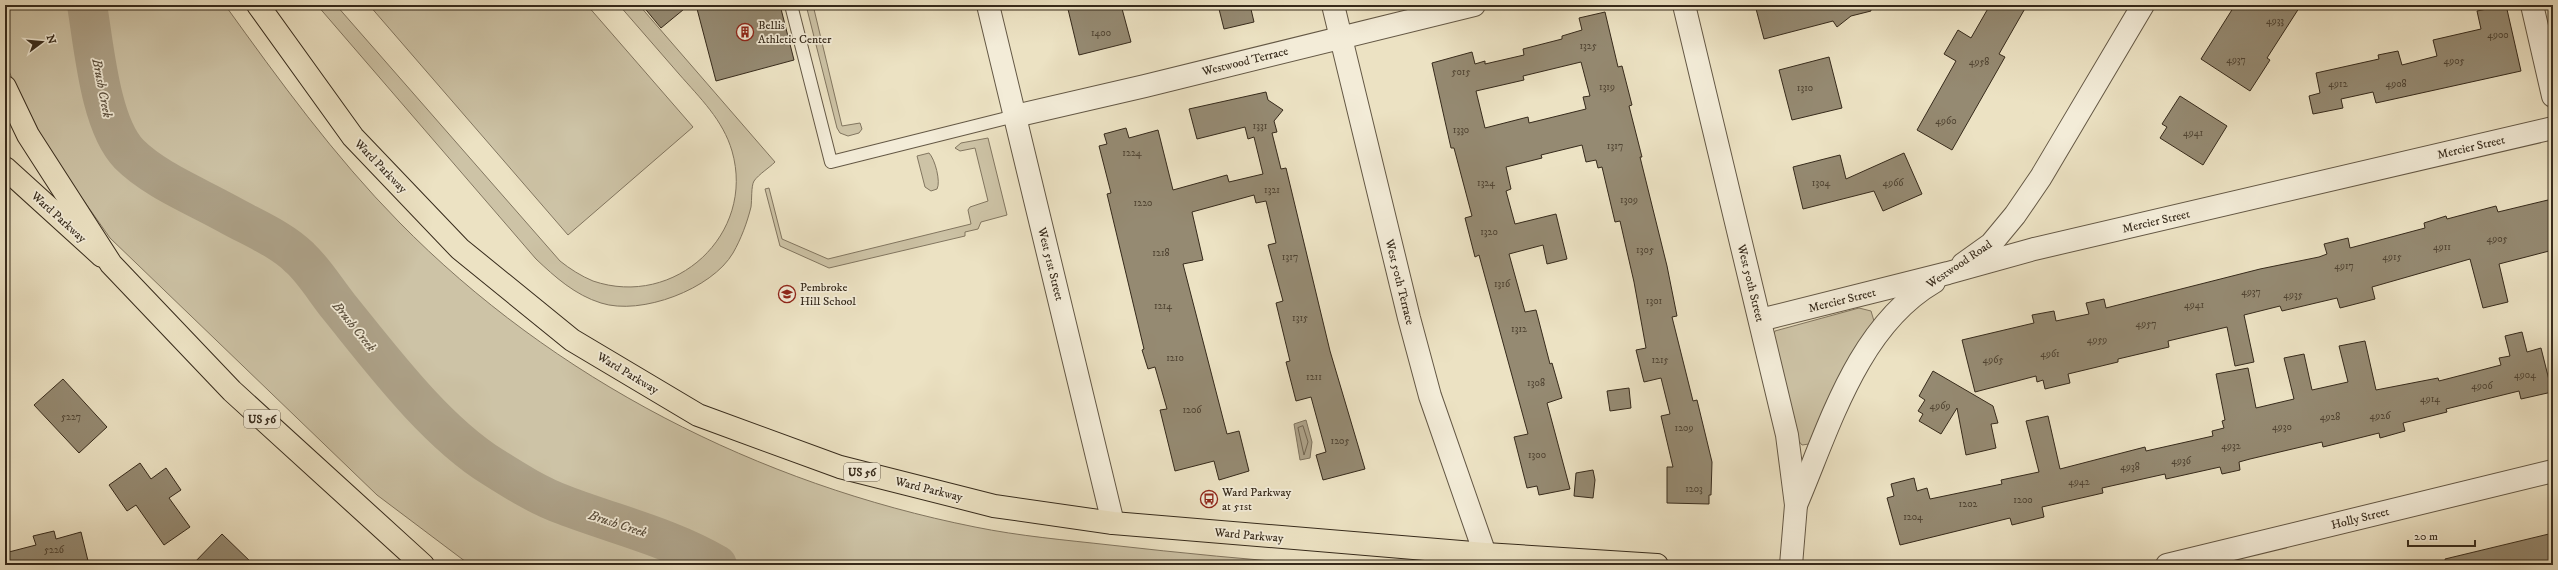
<svg xmlns="http://www.w3.org/2000/svg" width="2558" height="570" font-family="'IM FELL DW Pica',serif">
<style>
.green{fill:#cdc3a6;stroke:#827660}
.water{fill:#aea38a;stroke:#7e735e}
.lines{fill:none;stroke-linecap:round;stroke-linejoin:round}
.shore{stroke:#726652;stroke-width:1}
.river{stroke:#aea38a;stroke-width:40}
.building{fill:#958a72;stroke:#362a1b;fill-rule:evenodd}
.lane-casing{stroke:#645845;stroke-width:14}
.street-casing{stroke:#645845;stroke-width:24}
.primary-casing{stroke:#362a1b;stroke-width:24}
.highway-casing{stroke:#362a1b;stroke-width:24}
.lane{stroke:#f3ecd8;stroke-width:12}
.street{stroke:#f3ecd8;stroke-width:22}
.primary{stroke:#ece2c3;stroke-width:22}
.highway{stroke:#ece2c3;stroke-width:22}
.labels{text-anchor:middle;stroke-width:3.5;stroke-linejoin:round;paint-order:stroke}
.number-label{font-size:10px;fill:#4e4231}
.shield{fill:#f3ecd8;stroke:#6f6454;stroke-width:1}
.shield-label{font-size:11px;font-weight:bold;fill:#362a1b}
.poi-label{font-size:12px;fill:#362a1b;stroke:#f3ecd8;text-anchor:start}
.street-label{font-size:12px;fill:#362a1b;stroke:#f3ecd8}
.water-label{font-size:13px;font-style:italic;fill:#5a4e3c;stroke:#f3ecd8}
</style>
<rect width="100%" height="100%" fill="#ece2c3"/>
<filter id="stains"><feTurbulence type="fractalNoise" baseFrequency=".005" numOctaves="4"/><feColorMatrix values="0 0 0 0 .2 0 0 0 0 .09 0 0 0 0 .02 0 0 0 .5 -.17"/></filter>
<radialGradient id="worn" r=".72"><stop offset=".6" stop-color="#630" stop-opacity="0"/><stop offset="1" stop-color="#630" stop-opacity=".3"/></radialGradient>
<g class="green">
<path d="M5,5H225C279,80 334,156 399,222C554,380 759,484 975,527C1019,536 1065,540 1110,545C1181,553 1252,560 1323,565H470L377,495L110,238L53,157L17,91L5,61Z"/>
<path d="M317,5H336L560,261C570,269 581,276 593,281C675,309 756,234 732,151C723,120 700,98 679,74C659,51 639,28 619,5H639L775,162C769,168 759,174 754,181C751,186 752,200 751,207C747,223 741,239 733,253C712,289 641,316 601,303C575,295 555,277 536,259Z"/>
<polygon points="369,5 587,5 693,127 568,235"/>
<polygon points="806,5 813,5 842,126 860,123 862,129 859,133 848,136 840,133 837,128"/>
<polygon points="988,138 1007,215 981,222 978,229 965,232 965,236 829,268 780,246 765,189 769,188 782,239 828,259 971,224 968,210 970,207 988,201 975,148 960,151 955,148 961,143"/>
<path d="M929,153C935,159 941,182 937,189L931,191L925,187L917,156Z"/>
<polygon points="1859,308 1871,311 1874,321 1841,372 1809,444 1802,445 1797,439 1773,336 1775,331"/>
</g>
<polygon class="water" points="1306,420 1312,442 1310,458 1300,460 1294,424"/>
<g class="lines">
<polygon class="shore" points="1303,426 1308,442 1304,455 1298,428"/>
<path class="river" d="M87,5C94,46 100,124 129,154C155,180 196,196 228,214C251,227 281,239 300,258C315,272 326,291 339,307C382,360 435,431 493,467C515,481 539,496 564,505C616,525 669,537 717,565"/>
</g>
<g class="building">
<polygon points="642,5 689,5 661,28"/>
<polygon points="696,5 780,5 794,60 716,81"/>
<polygon points="1067,5 1121,5 1131,42 1079,55"/>
<polygon points="1218,5 1250,5 1254,22 1224,29"/>
<polygon points="1755,5 1870,5 1871,11 1851,16 1837,27 1833,21 1764,39"/>
<polygon points="1990,5 2027,5 1999,54 2005,57 1952,150 1917,130 1956,61 1944,54 1958,30 1971,38"/>
<polygon points="2235,5 2301,5 2267,58 2270,60 2250,91 2201,59"/>
<polygon points="2506,5 2521,71 2376,103 2373,92 2341,99 2343,108 2313,114 2309,96 2320,93 2316,73 2379,59 2378,55 2398,51 2402,65 2437,56 2433,40 2481,29 2477,11"/>
<path d="M1605,12L1618,67L1622,66L1632,105L1629,106L1642,157H1640L1667,266L1677,316L1672,317L1693,401L1697,400L1712,462L1711,495H1709V504L1667,503V467H1673L1661,416L1670,414L1661,378L1644,382L1636,350L1646,348L1634,282L1620,221L1615,222L1602,167L1598,168L1596,160L1586,162L1582,145L1541,155L1542,158L1506,167L1511,189L1506,191L1515,224L1556,214L1567,259L1547,264L1543,245L1509,254L1525,312L1536,310L1550,364L1552,363L1562,398L1547,403L1570,489L1539,495L1537,486L1527,488L1514,437L1528,434L1479,255L1475,257L1465,218L1472,216L1454,148H1451L1432,63L1472,52L1475,64L1485,61V64L1524,55L1523,49L1562,39V36L1582,30L1579,18ZM1581,62L1590,96L1583,97L1586,109L1529,123L1528,117L1485,128L1476,91L1524,80L1523,76Z"/>
<polygon points="1829,57 1842,108 1792,120 1779,70"/>
<polygon points="1266,92 1268,100 1283,110 1274,121 1277,132 1272,133 1281,169 1286,168 1330,351 1365,469 1323,480 1316,455 1326,452 1311,397 1296,401 1286,362 1290,361 1276,303 1283,301 1268,245 1276,243 1266,201 1256,203 1254,195 1192,212 1203,260 1183,264 1227,434 1239,431 1249,471 1219,480 1214,461 1175,471 1160,410 1167,409 1155,367 1148,369 1142,350 1144,349 1107,194 1111,193 1099,146 1107,144 1104,134 1126,128 1129,138 1158,130 1173,190 1227,175 1229,182 1263,174 1254,137 1248,139 1245,127 1197,139 1189,109"/>
<polygon points="2180,96 2227,126 2203,165 2160,138 2167,127 2162,124"/>
<polygon points="1904,153 1922,194 1883,211 1874,191 1803,209 1793,167 1840,155 1846,179"/>
<polygon points="2548,200 2553,217 2553,250 2499,264 2508,302 2483,308 2470,259 2372,287 2375,299 2340,308 2337,298 2282,311 2280,306 2244,315 2254,362 2235,366 2227,327 2168,341 2169,347 2118,359 2118,362 2068,374 2070,383 2045,389 2043,380 2037,382 2036,376 1975,392 1962,340 2034,323 2032,315 2054,311 2056,321 2089,314 2086,303 2104,299 2106,308 2260,269 2319,257 2327,254 2324,244 2348,238 2350,248 2425,228 2424,223 2446,216 2447,219 2496,206 2498,212"/>
<polygon points="2522,332 2527,352 2541,348 2552,392 2521,399 2519,391 2446,409 2447,412 2403,423 2405,431 2380,438 2379,433 2323,447 2322,442 2250,459 2239,462 2240,470 2222,474 2220,467 2166,479 2165,474 2102,488 2103,493 2042,507 2044,517 2012,525 2010,518 1900,545 1887,498 1894,496 1891,484 1914,478 1917,491 1927,488 1930,499 2002,484 2001,480 2039,472 2026,421 2048,416 2060,469 2145,447 2146,451 2213,436 2212,431 2224,428 2222,421 2225,420 2216,374 2248,368 2256,408 2294,399 2284,358 2304,354 2312,390 2348,382 2339,346 2365,341 2376,390 2438,378 2439,381 2501,365 2499,358 2510,356 2505,336"/>
<polygon points="1933,371 1993,406 1998,423 1991,424 1996,448 1966,455 1957,408 1941,434 1919,421 1923,414 1918,411 1925,400 1919,396"/>
<polygon points="63,379 107,427 79,453 34,405"/>
<polygon points="1629,388 1631,408 1610,411 1607,391"/>
<polygon points="140,463 151,479 166,468 181,490 169,498 190,527 164,545 136,505 127,511 109,485"/>
<polygon points="1593,470 1595,480 1593,498 1574,496 1576,473"/>
<polygon points="54,531 56,539 81,532 89,565 5,565 5,553 36,545 33,536"/>
<polygon points="2553,533 2553,562 2542,565 2446,565 2445,559"/>
<polygon points="222,534 254,565 192,565"/>
</g>
<g class="lines">
<g class="lane-casing">
<polyline id="lane" points="791,5 831,162 1015,116"/>
</g>
<g class="street-casing">
<g id="street">
<polyline points="988,5 1113,523"/>
<polyline points="1333,5 1409,318 1430,396 1485,554"/>
<polyline points="1684,5 1787,435 1796,505 1791,565"/>
<polyline points="2532,5 2553,96"/>
<polyline points="1015,116 1145,86 1474,5"/>
<polyline points="1963,264 1991,244 2015,215 2041,177 2143,5"/>
<polyline points="1760,320 1948,273 2034,249 2553,128"/>
<path d="M1796,505C1829,428 1857,327 1934,282"/>
<polyline points="2167,565 2553,471"/>
</g>
</g>
<g class="primary-casing">
<polyline id="primary" points="5,168 102,256"/>
</g>
<g class="highway-casing">
<g id="highway">
<polyline points="258,5 353,137 460,249 572,340 698,415 840,467 994,506 1113,523 1485,554 1657,565"/>
<polyline points="5,87 28,135 111,264 232,391 423,565"/>
</g>
</g>
<use href="#lane" class="lane"/>
<use href="#street" class="street"/>
<use href="#primary" class="primary"/>
<use href="#highway" class="highway"/>
</g>
<defs>
<g id="building-ring" transform="scale(0.9)"><circle r="9.5" fill="#f3ecd8" stroke="#8f2418" stroke-width="1.5"/><path d="M-4-6H4V6H1V3H-1V6H-4ZM-2.5-4.3h1.7v1.8h-1.7ZM.8-4.3h1.7v1.8H.8ZM-2.5-1h1.7V.8h-1.7ZM.8-1h1.7V.8H.8Z" fill="#8f2418"/></g>
<g id="school-ring" transform="scale(0.9)"><circle r="9.5" fill="#f3ecd8" stroke="#8f2418" stroke-width="1.5"/><path d="M0-5L7-2L0 1L-7-2ZM-4 1L0 2.5L4 1V4Q0 6-4 4Z" fill="#8f2418"/></g>
<g id="bus-ring" transform="scale(0.9)"><circle r="9.5" fill="#f3ecd8" stroke="#8f2418" stroke-width="1.5"/><path d="M-5-6H5V4H4V6H2V4H-2V6H-4V4H-5ZM-3.5-4V0h7V-4ZM-3.5 1.2v1.5H-2V1.2ZM2 1.2v1.5H3.5V1.2Z" fill="#8f2418"/></g>
</defs>
<g fill-rule="evenodd">
<use href="#building-ring" x="745" y="32"/>
<use href="#school-ring" x="787" y="294"/>
<use href="#bus-ring" x="1209" y="499"/>
</g>
<g class="labels">
<g class="number-label">
<text x="2275" y="24">4933</text>
<text x="1101" y="36">1400</text>
<text x="2498" y="38">4900</text>
<text x="1588" y="49">1325</text>
<text x="2236" y="63">4937</text>
<text x="2454" y="64">4905</text>
<text x="1979" y="65">4958</text>
<text x="1461" y="75">5015</text>
<text x="2338" y="87">4912</text>
<text x="2396" y="87">4908</text>
<text x="1607" y="90">1319</text>
<text x="1805" y="91">1310</text>
<text x="1946" y="124">4960</text>
<text x="1260" y="129">1331</text>
<text x="1461" y="133">1330</text>
<text x="2193" y="136">4941</text>
<text x="1615" y="149">1317</text>
<text x="1132" y="156">1224</text>
<text x="1486" y="186">1324</text>
<text x="1821" y="186">1304</text>
<text x="1893" y="186">4966</text>
<text x="1272" y="193">1321</text>
<text x="1629" y="203">1309</text>
<text x="1143" y="206">1220</text>
<text x="1489" y="235">1320</text>
<text x="2497" y="242">4905</text>
<text x="2442" y="250">4911</text>
<text x="1645" y="253">1305</text>
<text x="1161" y="256">1218</text>
<text x="1290" y="260">1317</text>
<text x="2392" y="260">4915</text>
<text x="2344" y="269">4917</text>
<text x="1502" y="287">1316</text>
<text x="2251" y="295">4937</text>
<text x="2293" y="298">4935</text>
<text x="1654" y="304">1301</text>
<text x="2194" y="308">4941</text>
<text x="1163" y="309">1214</text>
<text x="1300" y="321">1315</text>
<text x="2146" y="327">4957</text>
<text x="1519" y="332">1312</text>
<text x="2097" y="343">4959</text>
<text x="2050" y="357">4961</text>
<text x="1175" y="361">1210</text>
<text x="1660" y="363">1215</text>
<text x="1993" y="363">4965</text>
<text x="2525" y="378">4904</text>
<text x="1314" y="380">1211</text>
<text x="1536" y="386">1308</text>
<text x="2482" y="389">4906</text>
<text x="2430" y="402">4914</text>
<text x="1940" y="409">4969</text>
<text x="1192" y="413">1206</text>
<text x="2380" y="419">4926</text>
<text x="71" y="420">5227</text>
<text x="2330" y="420">4928</text>
<text x="2282" y="430">4930</text>
<text x="1684" y="431">1209</text>
<text x="1340" y="444">1205</text>
<text x="2231" y="449">4932</text>
<text x="1537" y="458">1300</text>
<text x="2181" y="464">4936</text>
<text x="2130" y="470">4938</text>
<text x="2079" y="485">4942</text>
<text x="1694" y="492">1203</text>
<text x="2023" y="503">1200</text>
<text x="1968" y="507">1202</text>
<text x="1913" y="520">1204</text>
<text x="54" y="553">5226</text>
</g>
<g class="shield">
<rect x="244" y="410" width="36" height="18" rx="3"/>
<rect x="844" y="463" width="36" height="18" rx="3"/>
</g>
<g class="shield-label">
<text x="262" y="423">US 56</text>
<text x="862" y="476">US 56</text>
</g>
<g class="poi-label">
<text x="758" y="29">Bellis<tspan x="758" dy="14">Athletic Center</tspan></text>
<text x="800" y="291">Pembroke<tspan x="800" dy="14">Hill School</tspan></text>
<text x="1222" y="496">Ward Parkway<tspan x="1222" dy="14">at 51st</tspan></text>
</g>
<g class="street-label">
<text transform="translate(1245 61) rotate(-14)" y="4">Westwood Terrace</text>
<text transform="translate(2471 147) rotate(-13)" y="4">Mercier Street</text>
<text transform="translate(381 166) rotate(46)" y="4">Ward Parkway</text>
<text transform="translate(59 217) rotate(42)" y="4">Ward Parkway</text>
<text transform="translate(2156 221) rotate(-13)" y="4">Mercier Street</text>
<text transform="translate(1051 264) rotate(76)" y="4">West 51st Street</text>
<text transform="translate(1959 264) rotate(-34)" y="4">Westwood Road</text>
<text transform="translate(1400 282) rotate(76)" y="4">West 50th Terrace</text>
<text transform="translate(1751 283) rotate(76)" y="4">West 50th Street</text>
<text transform="translate(1842 300) rotate(-14)" y="4">Mercier Street</text>
<text transform="translate(628 373) rotate(31)" y="4">Ward Parkway</text>
<text transform="translate(929 489) rotate(14)" y="4">Ward Parkway</text>
<text transform="translate(2360 518) rotate(-14)" y="4">Holly Street</text>
<text transform="translate(1249 535) rotate(5)" y="4">Ward Parkway</text>
</g>
<g class="water-label">
<text transform="translate(103 88) rotate(79)" y="5">Brush Creek</text>
<text transform="translate(355 326) rotate(51)" y="5">Brush Creek</text>
<text transform="translate(618 523) rotate(18)" y="5">Brush Creek</text>
</g>
</g>
<rect width="2558" height="570" fill="none" stroke="#ece2c3" stroke-width="20"/>
<rect x="6" y="6" width="2546" height="558" fill="none" stroke="#362a1b" stroke-width="2"/>
<rect x="10" y="10" width="2538" height="550" fill="none" stroke="#362a1b"/>
<g transform="translate(42 42) rotate(74)" stroke="#f3ecd8" stroke-width="3" paint-order="stroke">
<path d="M0-3L7 15L0 10L-7 15Z" fill="#362a1b"/>
<text y="-6" font-size="11" font-weight="bold" text-anchor="middle" fill="#362a1b">N</text>
</g>
<path d="M2408 540v6h67v-6" fill="none" stroke="#362a1b" stroke-width="2"/>
<text x="2414" y="540" font-size="12" fill="#362a1b" stroke="#f3ecd8" stroke-width="3" paint-order="stroke">20 m</text>
<rect width="100%" height="100%" filter="url(#stains)"/>
<rect width="100%" height="100%" fill="url(#worn)"/>
</svg>
